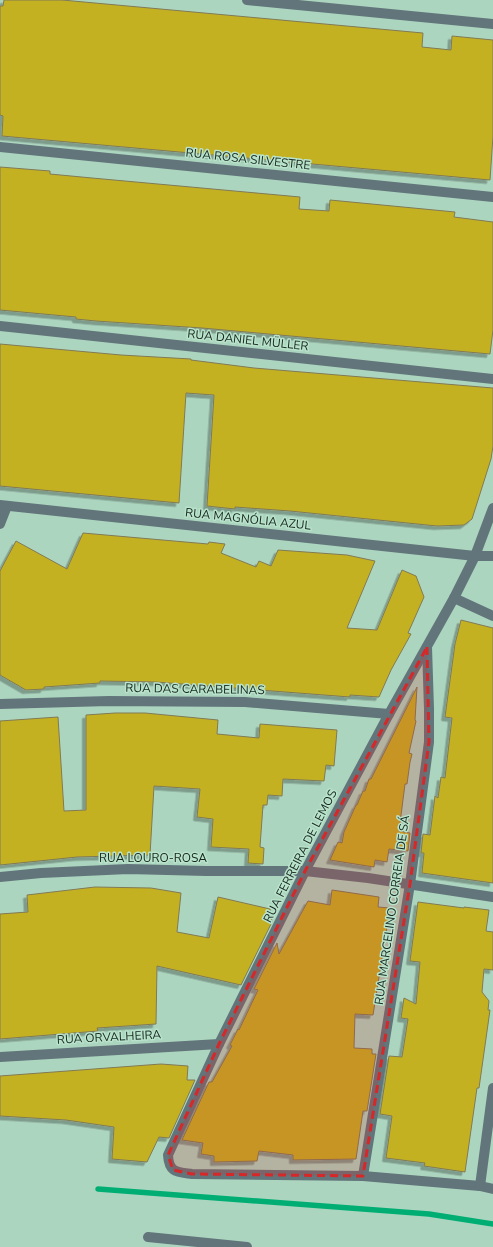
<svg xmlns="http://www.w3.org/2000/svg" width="493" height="1247" font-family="'Nunito Sans',sans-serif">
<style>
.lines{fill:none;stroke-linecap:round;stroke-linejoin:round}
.stream{stroke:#00ae74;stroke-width:5.5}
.building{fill:#c4b123;stroke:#807a55;filter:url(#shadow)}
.minor{stroke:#62757b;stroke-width:10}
.marked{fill:#d62828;fill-opacity:0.2;stroke:#d62828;stroke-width:3;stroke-dasharray:8 5;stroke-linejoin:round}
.labels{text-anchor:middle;stroke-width:3;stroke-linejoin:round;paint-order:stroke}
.street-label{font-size:12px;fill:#16261e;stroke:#b9e3cb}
</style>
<defs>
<filter id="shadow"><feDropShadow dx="-3.5" dy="3.5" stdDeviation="0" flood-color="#0004"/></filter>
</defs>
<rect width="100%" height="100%" fill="#acd5bf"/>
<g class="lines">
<polyline class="stream" points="98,1189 429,1214 493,1224"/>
</g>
<g class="building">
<polygon points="4,0 62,0 423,33 422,47 451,50 452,36 493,40 493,136 490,180 2,136 3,116 0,115 0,6 3,6"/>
<polygon points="0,167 50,171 50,174 92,178 300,197 299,209 329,211 330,200 455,212 454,217 493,222 493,330 490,354 202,328 96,321 76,319 76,317 0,310"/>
<polygon points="0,344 121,355 191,359 191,360 254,368 493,388 493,446 491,459 472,519 464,525 437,526 290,511 235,507 235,509 207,506 214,395 186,393 179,503 0,486"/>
<polygon points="83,533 208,544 209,542 225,544 221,553 256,567 259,561 271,566 278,550 347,555 375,561 347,628 377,630 402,570 416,576 424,597 408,633 411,634 391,670 379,697 350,695 350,697 156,682 100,681 100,683 44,687 44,689 26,690 0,675 0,571 16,541 67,569"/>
<polygon points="461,620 493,628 493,883 422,873 424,853 421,853 423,834 430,835 435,796 438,798 441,777 445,778 452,718 445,717 455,644"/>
<polygon points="417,687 415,720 416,721 409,753 412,754 410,762 407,784 405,784 399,831 410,833 408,851 389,849 387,862 375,860 374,867 330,860 338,842 342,843 344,832 356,805 357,805 363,791 365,791 369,779 371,779"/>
<polygon points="115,713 145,713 218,720 217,734 259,738 260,724 337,730 334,766 326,765 324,781 283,779 282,796 268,795 267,805 263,805 260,847 264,848 263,864 248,863 249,849 211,847 213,819 197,817 200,789 154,786 150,855 77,857 0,865 0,721 58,717 64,811 86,810 86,715"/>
<polygon points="95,887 151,888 181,893 177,932 209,938 218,897 270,909 272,922 241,985 157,966 156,1024 97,1028 98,1031 0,1039 0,914 28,912 27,895"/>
<polygon points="332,890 379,897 378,907 390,908 373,1015 355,1014 354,1048 372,1049 372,1054 376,1054 367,1111 363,1111 356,1159 293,1160 293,1155 259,1151 257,1161 214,1162 214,1156 201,1154 203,1143 182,1140 209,1082 212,1082 232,1046 230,1045 238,1029 239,1030 258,990 254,989 277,943 279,954 308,901 330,905"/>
<polygon points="418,902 464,908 464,907 489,910 486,931 493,932 493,970 484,969 482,992 489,1001 488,1010 490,1010 479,1088 477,1088 465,1172 424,1166 425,1163 386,1158 392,1116 380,1114 389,1056 402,1057 408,1019 401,1018 404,998 416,1004 420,962 410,961"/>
<polygon points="161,1064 188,1066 187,1080 195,1080 169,1138 159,1137 147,1162 112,1159 114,1127 66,1120 0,1116 0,1076"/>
</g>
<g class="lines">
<g class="minor">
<polyline points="247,0 493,24"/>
<polyline points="0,147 493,197"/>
<polyline points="0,326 493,379"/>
<polyline points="0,505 475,556 493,556"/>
<path d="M493,508L475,556L454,598L389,714L305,871L219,1044L168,1155C169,1173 177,1172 192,1174L363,1176L480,1186L493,1189"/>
<polyline points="0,524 7,506"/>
<polyline points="454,598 493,616"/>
<polyline points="0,704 109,701 245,702 389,714"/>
<polyline points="0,877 41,873 128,869 206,871 305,871 368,878 493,897"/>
<polyline points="0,1057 219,1044"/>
<polyline points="363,1176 410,884 429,742 429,709 427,647"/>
<polyline points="480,1186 493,1088"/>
<polyline points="148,1237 247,1247"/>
</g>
</g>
<path class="marked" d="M427,647L429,742L410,884L363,1176L192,1174L173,1170L168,1155L219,1044L305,871Z"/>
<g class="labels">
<g class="street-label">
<text transform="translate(248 159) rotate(6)" y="4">RUA ROSA SILVESTRE</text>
<text transform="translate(248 340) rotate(6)" y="4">RUA DANIEL MÜLLER</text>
<text transform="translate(248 519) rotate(6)" y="4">RUA MAGNÓLIA AZUL</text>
<text transform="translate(195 689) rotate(1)" y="4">RUA DAS CARABELINAS</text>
<text transform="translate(300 856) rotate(-63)" y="4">RUA FERREIRA DE LEMOS</text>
<text x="153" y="862">RUA LOURO-ROSA</text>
<text transform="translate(392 910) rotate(-82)" y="4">RUA MARCELINO CORREIA DE SÁ</text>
<text transform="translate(109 1037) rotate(-3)" y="4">RUA ORVALHEIRA</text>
</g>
</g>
</svg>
